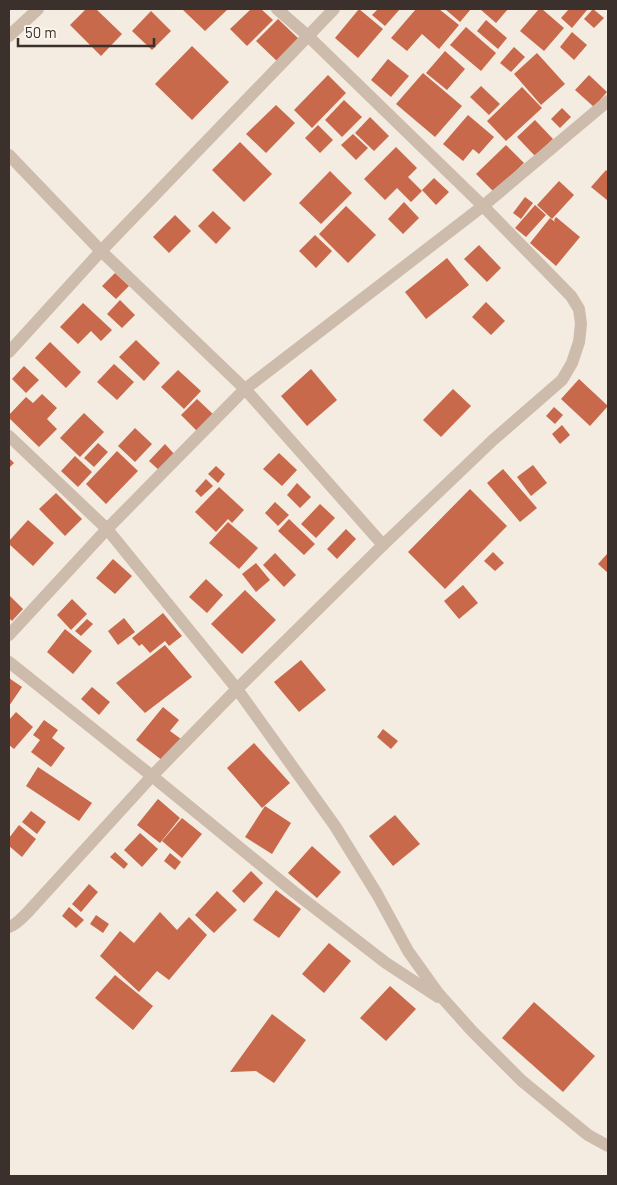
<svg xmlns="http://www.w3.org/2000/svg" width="617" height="1185" font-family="Barlow,sans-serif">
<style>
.building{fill:#c8694b}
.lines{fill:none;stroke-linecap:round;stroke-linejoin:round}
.minor{stroke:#cdbbac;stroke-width:12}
</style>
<rect width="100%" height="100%" fill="#f4ebe1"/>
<g class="building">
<polygon points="86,9 96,9 122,34 101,56 70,25"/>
<polygon points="182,9 228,9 205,31"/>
<polygon points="251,9 261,9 273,20 247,46 230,29"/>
<polygon points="359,9 383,29 358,58 335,38"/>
<polygon points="378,9 400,9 385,26 372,15"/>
<polygon points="416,9 439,9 459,25 439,49 422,34 407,51 391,38"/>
<polygon points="445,9 471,9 460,22"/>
<polygon points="480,9 508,9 496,23"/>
<polygon points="539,9 542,9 564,28 544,51 520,31"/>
<polygon points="569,9 585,9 587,10 572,28 561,18"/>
<polygon points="593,9 604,18 594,28 584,19"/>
<polygon points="151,11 171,31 152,50 132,31"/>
<polygon points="278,19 301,41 279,63 256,41"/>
<polygon points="486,20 507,38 498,49 477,31"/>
<polygon points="466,27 496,53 481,71 450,45"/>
<polygon points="572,32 587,45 574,60 560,47"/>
<polygon points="192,46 229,82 192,120 155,84"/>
<polygon points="514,47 525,57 511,72 500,63"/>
<polygon points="445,51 465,69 447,90 426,73"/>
<polygon points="537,53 565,84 541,105 514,74"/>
<polygon points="388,59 409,76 391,97 371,80"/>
<polygon points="423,73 462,106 435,137 396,104"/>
<polygon points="328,75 346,93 312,128 294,110"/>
<polygon points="589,75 607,92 594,107 575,90"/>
<polygon points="481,86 500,104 489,115 470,97"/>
<polygon points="522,87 542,108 506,141 487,121"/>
<polygon points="344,100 362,117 342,137 325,120"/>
<polygon points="276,105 295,123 266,153 246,134"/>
<polygon points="562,108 571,117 560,128 551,119"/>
<polygon points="468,115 494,137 479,154 473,149 463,161 443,144"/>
<polygon points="370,117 389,136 374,151 355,133"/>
<polygon points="535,120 553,139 535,156 517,137"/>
<polygon points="318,125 333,140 320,153 305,138"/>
<polygon points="353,134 368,148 356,160 341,145"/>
<polygon points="240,142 272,174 244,202 212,170"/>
<polygon points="506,145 524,163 494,192 476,174"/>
<polygon points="396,147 417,168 408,177 422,191 411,202 397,188 385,200 364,179"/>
<polygon points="606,170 608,172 608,198 607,200 591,187"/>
<polygon points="330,171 352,193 321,224 299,203"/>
<polygon points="434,178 449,192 436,205 422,190"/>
<polygon points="559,181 574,195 552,219 537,205"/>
<polygon points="525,197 533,203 521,219 513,213"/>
<polygon points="404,202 419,218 403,234 388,219"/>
<polygon points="535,205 546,215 526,237 515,228"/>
<polygon points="346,206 376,235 348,263 319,234"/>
<polygon points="213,211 231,228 216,244 198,226"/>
<polygon points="175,215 191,231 169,253 153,237"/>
<polygon points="556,217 580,237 556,266 530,243 550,218 555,222 554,220"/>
<polygon points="315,235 332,251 316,268 299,251"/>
<polygon points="479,245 501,268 487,282 464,259"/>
<polygon points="447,258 469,285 426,319 405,292"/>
<polygon points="115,273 129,286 116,299 102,286"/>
<polygon points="120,300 135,315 122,328 107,314"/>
<polygon points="486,302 505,321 491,335 472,317"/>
<polygon points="83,303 112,330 101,341 91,331 78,344 60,327"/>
<polygon points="136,340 160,363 144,381 119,357"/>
<polygon points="50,342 81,372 66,388 35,358"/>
<polygon points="114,364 134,382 117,400 97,382"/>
<polygon points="24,366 39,380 26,393 12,379"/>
<polygon points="311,369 337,400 307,426 281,396"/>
<polygon points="178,370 201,391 184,409 161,387"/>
<polygon points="579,379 608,406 590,426 561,399"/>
<polygon points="453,389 471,406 441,437 423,420"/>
<polygon points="42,394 57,408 47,419 57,429 39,447 9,418 9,415 26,397 33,403"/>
<polygon points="197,399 215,416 199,433 181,415"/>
<polygon points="554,407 563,415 555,424 546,416"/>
<polygon points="84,413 104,432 80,457 60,438"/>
<polygon points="562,425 570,435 560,444 552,434"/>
<polygon points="135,428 152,444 135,462 118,446"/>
<polygon points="98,443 108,452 94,467 84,458"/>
<polygon points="165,444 176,456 161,472 149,461"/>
<polygon points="117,451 138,471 106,504 86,484"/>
<polygon points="279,453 297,470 282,486 263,469"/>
<polygon points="75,456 92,472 78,487 61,471"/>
<polygon points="9,458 14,463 9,468"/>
<polygon points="533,465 547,483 531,496 517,477"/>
<polygon points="216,466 225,474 218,483 208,474"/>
<polygon points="503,469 537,508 520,522 487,483"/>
<polygon points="206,479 213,486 201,497 195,491"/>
<polygon points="297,483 311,497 300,508 287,495"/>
<polygon points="219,487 244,510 232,523 228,519 216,532 195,512"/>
<polygon points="470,489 507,526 445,589 408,552"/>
<polygon points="56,493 82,519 65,536 39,509"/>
<polygon points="275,502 289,515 278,526 265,513"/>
<polygon points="320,504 335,518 316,538 301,524"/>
<polygon points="289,519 315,544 304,555 278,531"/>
<polygon points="28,520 54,543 33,566 9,544 9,541"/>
<polygon points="228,522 258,548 239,569 209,543"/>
<polygon points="346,529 356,539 337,559 327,549"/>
<polygon points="493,552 504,563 495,571 484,561"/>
<polygon points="275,553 296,575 284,587 263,565"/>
<polygon points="607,554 608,555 608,573 598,564"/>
<polygon points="113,559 132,576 115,594 96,578"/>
<polygon points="256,563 270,580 256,592 242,574"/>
<polygon points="206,579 223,595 207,613 189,597"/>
<polygon points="463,585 478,603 459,619 444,601"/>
<polygon points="245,590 276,620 242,654 211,624"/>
<polygon points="9,595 23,609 12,621 9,618"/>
<polygon points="72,599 87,614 71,630 57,615"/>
<polygon points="163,613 182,636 169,646 165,641 150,653 142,644 139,646 132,638"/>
<polygon points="124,618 135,632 118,645 108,631"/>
<polygon points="87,619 93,624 81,636 75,631"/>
<polygon points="65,629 92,651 73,674 47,652"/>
<polygon points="165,645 192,677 145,713 116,683"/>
<polygon points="301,660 326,690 299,712 274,682"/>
<polygon points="9,678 22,687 9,706"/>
<polygon points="92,687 110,702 99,715 81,699"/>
<polygon points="163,707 179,720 170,731 181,739 163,761 136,740"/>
<polygon points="16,712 33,727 14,749 9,745 9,720"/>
<polygon points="44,720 58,730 52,738 65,748 51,767 31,752 40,740 33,735"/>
<polygon points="383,729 398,741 391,749 377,737"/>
<polygon points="254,743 290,783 262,808 227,768"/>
<polygon points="38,767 92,803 79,821 26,786"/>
<polygon points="158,799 180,818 160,843 137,825"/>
<polygon points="265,806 291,823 272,854 245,837"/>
<polygon points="31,811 46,822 37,834 22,822"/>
<polygon points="395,815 420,844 393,866 369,836"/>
<polygon points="182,818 202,834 182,858 162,841"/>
<polygon points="19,825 36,839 22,857 9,846 9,838"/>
<polygon points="140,833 158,849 142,867 124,850"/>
<polygon points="312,846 341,872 317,898 288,873"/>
<polygon points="115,852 128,864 124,869 110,857"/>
<polygon points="170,853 181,862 175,870 164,861"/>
<polygon points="251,871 263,883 244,903 232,891"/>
<polygon points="89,884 98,892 81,912 72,904"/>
<polygon points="276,890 301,909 279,938 253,920"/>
<polygon points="217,891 237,910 214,933 195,915"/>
<polygon points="69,907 84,920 76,928 62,916"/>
<polygon points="160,912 177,930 189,917 207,935 169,980 157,971 139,992 100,956 120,931 134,943"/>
<polygon points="96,915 109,924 103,933 90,924"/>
<polygon points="329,943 351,961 324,993 302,974"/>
<polygon points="115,975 153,1006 133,1030 95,998"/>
<polygon points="390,986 416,1009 386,1041 360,1018"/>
<polygon points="534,1002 595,1056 563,1092 502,1038"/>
<polygon points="272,1014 306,1040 274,1083 256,1071 230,1072"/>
</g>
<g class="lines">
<g class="minor">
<polyline points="9,36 38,9"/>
<polyline points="9,155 101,251 245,389 383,545"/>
<polyline points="9,352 101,251 334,9"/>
<polyline points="9,436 107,529 237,689 335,826 377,894 408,951 438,993 472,1031 522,1081 588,1135 608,1146"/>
<polyline points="9,635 107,529 245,389 483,206 608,101"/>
<polyline points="9,662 152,776 294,892 386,963 438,997"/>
<path d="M9,927C16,925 22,918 27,913L152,776L237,689L383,545L493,440L562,380L572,363L579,342L581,324L579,309L571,296L483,206L308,36L277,9"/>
</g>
</g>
<rect width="617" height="1185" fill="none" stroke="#3b302b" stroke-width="20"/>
<path d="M18 38v8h136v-8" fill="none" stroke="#3b302b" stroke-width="2.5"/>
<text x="25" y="38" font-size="15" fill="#3b302b" stroke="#fbf5ee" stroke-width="4" paint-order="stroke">50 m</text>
</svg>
